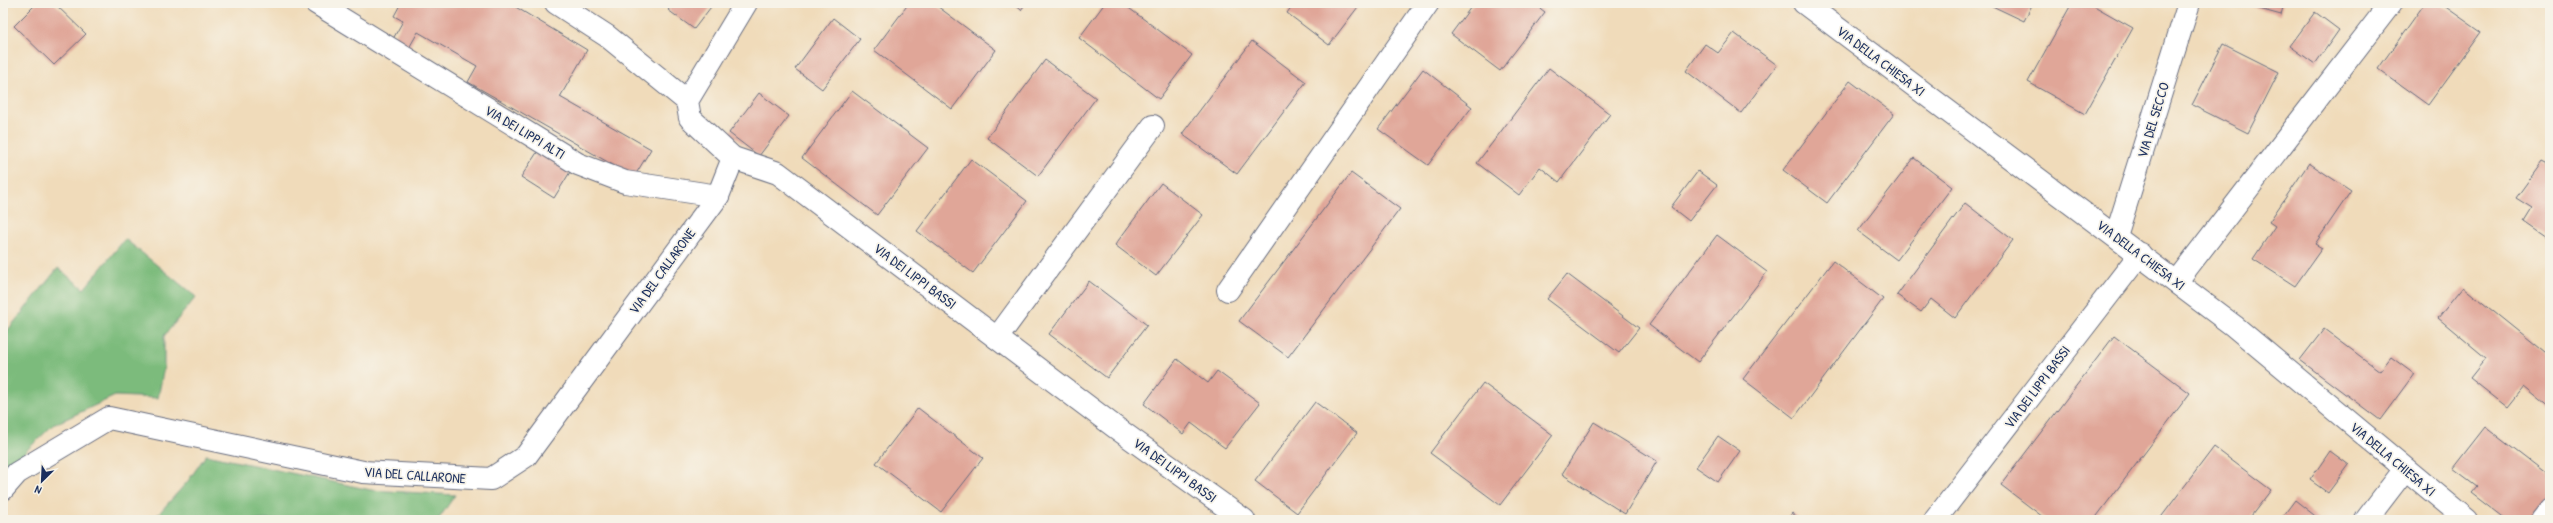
<svg xmlns="http://www.w3.org/2000/svg" width="2553" height="523" font-family="'Patrick Hand',sans-serif">
<style>
.forest{fill:#7bbb7c;stroke:#4b756d}
.building{fill:#e0a698}
.lines{fill:none;stroke-linecap:round;stroke-linejoin:round}
.minor-casing{stroke:#666b7e;stroke-width:24}
.minor{stroke:#fff;stroke-width:22}
.labels{text-anchor:middle;stroke-width:3.5;stroke-linejoin:round;paint-order:stroke}
.street-label{font-size:14px;fill:#1b2f5e;stroke:#f7f3e8}
</style>
<rect width="100%" height="100%" fill="#f7f3e8"/>
<filter id="ink" filterUnits="userSpaceOnUse"><feTurbulence type="fractalNoise" baseFrequency=".025" numOctaves="2"/><feDisplacementMap in="SourceGraphic" scale="8" xChannelSelector="R" yChannelSelector="G"/><feConvolveMatrix kernelMatrix="1 2 1 2 8 2 1 2 1" color-interpolation-filters="sRGB"/></filter>
<filter id="wash" filterUnits="userSpaceOnUse"><feTurbulence type="fractalNoise" baseFrequency=".012" numOctaves="4" result="noise"/><feDisplacementMap in="SourceGraphic" scale="16" xChannelSelector="R" yChannelSelector="G"/><feGaussianBlur stdDeviation="0.9" result="paint"/><feColorMatrix in="noise" values="0 0 0 0 0 0 0 0 0 0 0 0 0 0 0 0 0 1.4 0 .05"/><feComposite in="paint" operator="in"/></filter>
<g filter="url(#wash)">
<rect width="100%" height="100%" fill="#f0dbba"/>
<g class="forest">
<polygon points="125,239 196,297 164,336 164,367 158,398 115,396 53,425 3,473 3,336 58,268 84,289"/>
<polygon points="206,455 371,490 455,495 438,520 153,520 188,481"/>
</g>
<g id="blocks">
<g class="building">
<polygon points="37,3 54,3 86,34 54,65 14,26"/>
<polygon points="401,3 509,3 587,50 560,97 651,149 634,177 468,82 477,66 418,32 405,55 389,46 403,21 394,16"/>
<polygon points="674,3 714,3 694,29 668,10"/>
<polygon points="909,3 933,3 996,50 952,109 874,50"/>
<polygon points="1013,3 1026,3 1021,10"/>
<polygon points="1105,3 1122,3 1192,55 1159,99 1079,38"/>
<polygon points="1294,3 1361,3 1329,45 1287,13"/>
<polygon points="1474,3 1533,3 1545,12 1500,71 1451,34"/>
<polygon points="1986,3 2033,3 2024,21"/>
<polygon points="2072,3 2089,3 2133,28 2085,114 2028,82"/>
<polygon points="2238,3 2284,3 2281,15"/>
<polygon points="2425,3 2440,3 2481,32 2428,105 2378,69"/>
<polygon points="2315,12 2339,30 2315,64 2290,46"/>
<polygon points="833,18 860,39 822,89 795,69"/>
<polygon points="1734,33 1777,65 1741,113 1686,71 1705,44 1718,53"/>
<polygon points="1252,41 1306,82 1237,174 1182,134"/>
<polygon points="2223,44 2279,72 2248,133 2192,105"/>
<polygon points="1045,60 1096,98 1038,176 987,138"/>
<polygon points="1549,68 1610,114 1559,182 1540,167 1519,195 1477,163"/>
<polygon points="1423,69 1472,107 1428,165 1378,129"/>
<polygon points="1850,81 1894,114 1827,203 1783,170"/>
<polygon points="852,91 928,148 877,215 802,158"/>
<polygon points="759,93 789,116 759,156 729,133"/>
<polygon points="538,151 570,172 554,198 521,177"/>
<polygon points="1914,158 1952,187 1897,260 1858,231"/>
<polygon points="971,159 1027,201 973,273 917,231"/>
<polygon points="2542,162 2550,166 2550,239 2524,221 2532,208 2516,198"/>
<polygon points="2309,163 2351,191 2315,244 2322,248 2295,286 2253,259 2275,226 2269,222"/>
<polygon points="1698,171 1717,185 1689,221 1671,207"/>
<polygon points="1351,173 1400,209 1288,357 1239,321"/>
<polygon points="1161,183 1203,215 1156,276 1115,245"/>
<polygon points="1965,203 2013,240 1955,318 1931,299 1921,312 1897,295"/>
<polygon points="1717,235 1767,272 1698,362 1649,325"/>
<polygon points="1833,261 1883,299 1794,418 1743,379"/>
<polygon points="1567,274 1639,328 1619,353 1547,299"/>
<polygon points="1089,281 1147,325 1107,378 1049,334"/>
<polygon points="2463,287 2550,357 2550,409 2523,387 2507,407 2470,378 2486,358 2438,318"/>
<polygon points="2324,329 2380,371 2391,357 2414,374 2380,420 2300,360"/>
<polygon points="2114,336 2190,393 2094,520 2047,520 2001,485"/>
<polygon points="1177,359 1208,383 1217,371 1260,403 1225,448 1191,423 1183,434 1144,404"/>
<polygon points="1483,383 1553,435 1500,505 1430,453"/>
<polygon points="1315,402 1357,433 1297,513 1255,481"/>
<polygon points="918,408 983,458 941,512 876,463"/>
<polygon points="1594,422 1657,461 1625,514 1562,474"/>
<polygon points="2485,427 2550,477 2550,499 2534,520 2506,520 2471,493 2477,486 2453,468"/>
<polygon points="1718,436 1740,451 1718,482 1696,467"/>
<polygon points="2214,447 2271,490 2248,520 2159,520"/>
<polygon points="2330,451 2349,465 2328,493 2310,480"/>
<polygon points="2295,500 2319,519 2318,520 2280,520"/>
<polygon points="1792,513 1801,520 1787,520"/>
</g>
</g>
</g>
<g filter="url(#ink)">
<use href="#blocks" fill-opacity="0" stroke="#666b7e" stroke-width="1"/>
<g class="lines">
<g class="minor-casing">
<g id="minor">
<polyline points="316,3 578,164 625,182 718,196 733,158"/>
<polyline points="556,3 607,36 687,101"/>
<polyline points="746,3 687,101 690,118 733,158 778,173 1115,427 1244,520"/>
<polyline points="1804,3 2234,326 2467,520"/>
<polyline points="2116,236 2189,3"/>
<polyline points="2176,282 2391,3"/>
<polyline points="1228,290 1428,3"/>
<polyline points="997,338 1153,126"/>
<polyline points="3,489 17,473 109,418 363,472 491,479 526,456 718,196"/>
<polyline points="1935,520 2140,254"/>
<polyline points="2366,520 2405,469"/>
<polyline points="2542,520 2550,510"/>
</g>
</g>
<use href="#minor" class="minor"/>
</g>
</g>
<g class="labels">
<g class="street-label">
<text transform="translate(1881 61) rotate(37)" y="5">VIA DELLA CHIESA XI</text>
<text transform="translate(2153 120) rotate(-73)" y="5">VIA DEL SECCO</text>
<text transform="translate(525 132) rotate(31)" y="5">VIA DEI LIPPI ALTI</text>
<text transform="translate(2141 255) rotate(37)" y="5">VIA DELLA CHIESA XI</text>
<text transform="translate(662 271) rotate(-54)" y="5">VIA DEL CALLARONE</text>
<text transform="translate(915 276) rotate(37)" y="5">VIA DEI LIPPI BASSI</text>
<text transform="translate(2037 387) rotate(-53)" y="5">VIA DEI LIPPI BASSI</text>
<text transform="translate(2393 459) rotate(40)" y="5">VIA DELLA CHIESA XI</text>
<text transform="translate(1175 470) rotate(36)" y="5">VIA DEI LIPPI BASSI</text>
<text transform="translate(415 475) rotate(4)" y="5">VIA DEL CALLARONE</text>
</g>
</g>
<rect width="2553" height="523" fill="none" stroke="#f7f3e8" stroke-width="16"/>
<g transform="translate(42 481) rotate(204)" stroke="#f7f3e8" stroke-width="3" paint-order="stroke">
<path d="M0-3L7 15L0 10L-7 15Z" fill="#1b2f5e"/>
<text y="-6" font-size="11" font-weight="bold" text-anchor="middle" fill="#1b2f5e">N</text>
</g>
</svg>
